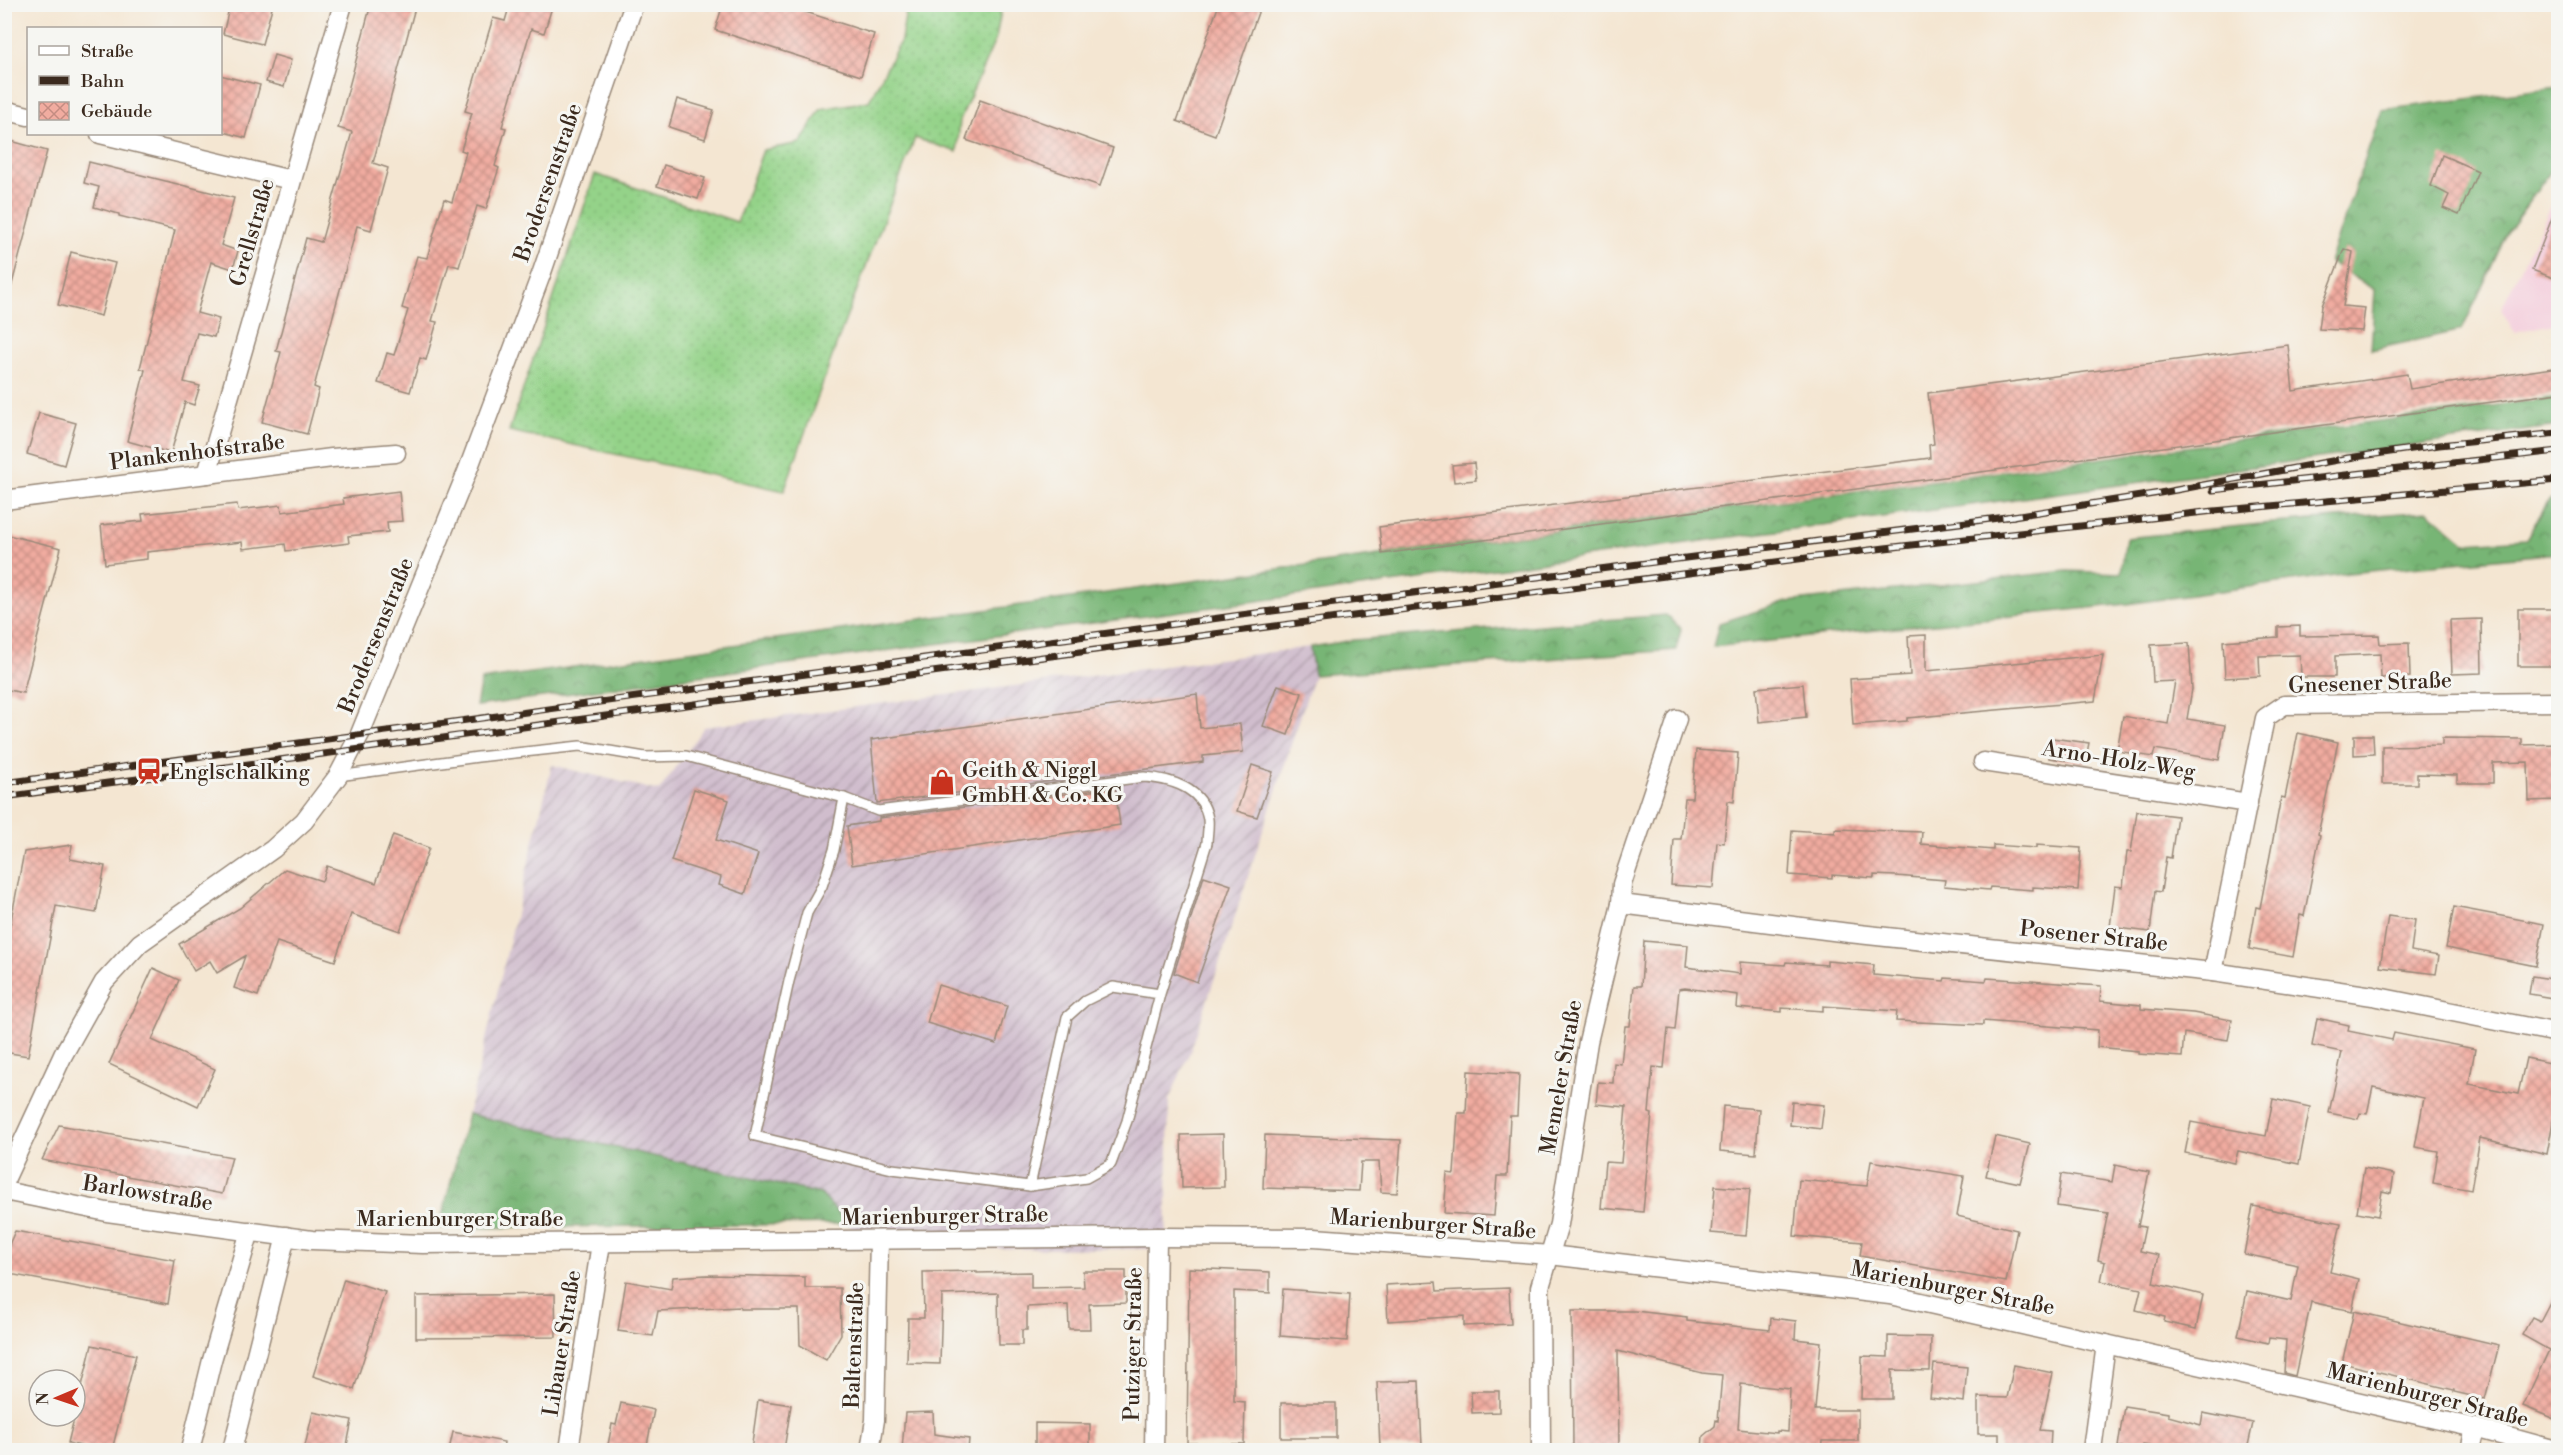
<svg xmlns="http://www.w3.org/2000/svg" width="2563" height="1455" font-family="'Libre Bodoni',serif">
<style>
.built{fill:#f4cfdd}
.industrial{fill:url(#industrial-furrows)}
.grass{fill:url(#grass-dots);stroke:#687e54;stroke-width:1.5}
.forest{fill:url(#forest-crowns);stroke:#59704a;stroke-width:1.5}
.building{fill:url(#building-cross-hatch);fill-rule:evenodd}
.lines{fill:none;stroke-linecap:round;stroke-linejoin:round}
.lane-casing{stroke:#988878;stroke-width:12}
.street-casing{stroke:#988878;stroke-width:21}
.lane{stroke:#fff;stroke-width:9}
.street{stroke:#fff;stroke-width:18}
.rail-casing{stroke:#3b2a1e;stroke-width:7}
.rail{stroke:#f6f6f2;stroke-width:4.5;stroke-dasharray:14;stroke-linecap:butt}
.labels{text-anchor:middle;stroke-width:6;stroke-linejoin:round;paint-order:stroke}
.street-label{font-size:22px;fill:#3b2a1e;stroke:#f6f6f2}
.poi-label{font-size:22px;fill:#3b2a1e;stroke:#f6f6f2;text-anchor:start}
</style>
<defs>
<pattern id="industrial-furrows" width="10" height="10" patternUnits="userSpaceOnUse" patternTransform="scale(1.5)"><rect width="10" height="10" fill="#d0bdcd"/><path d="M-1 1l2-2M0 10L10 0M9 11l2-2" fill="none" stroke="#aa9aa6"/></pattern>
<pattern id="grass-dots" width="8" height="8" patternUnits="userSpaceOnUse" patternTransform="scale(1.5)"><rect width="8" height="8" fill="#94d389"/><path d="M2 2h.1M6 6h.1" fill="none" stroke="#80b576" stroke-width="1.8" stroke-linecap="round"/></pattern>
<pattern id="forest-crowns" width="20" height="18" patternUnits="userSpaceOnUse" patternTransform="scale(1.5)"><rect width="20" height="18" fill="#77b575"/><path d="M2 6a3 3 0 1 1 6 0M12 15a3 3 0 1 1 6 0" fill="none" stroke="#63935f"/></pattern>
<pattern id="building-cross-hatch" width="8" height="8" patternUnits="userSpaceOnUse" patternTransform="scale(1.5)"><rect width="8" height="8" fill="#f1aca0"/><path d="M0 0l8 8M0 8l8-8" fill="none" stroke="#c48c82"/></pattern>
</defs>
<rect width="100%" height="100%" fill="#f6f6f2"/>
<filter id="ink" filterUnits="userSpaceOnUse"><feTurbulence type="fractalNoise" baseFrequency=".0167" numOctaves="2"/><feDisplacementMap in="SourceGraphic" scale="12" xChannelSelector="R" yChannelSelector="G"/><feConvolveMatrix kernelMatrix="1 2 1 2 8 2 1 2 1" color-interpolation-filters="sRGB"/></filter>
<filter id="wash" filterUnits="userSpaceOnUse"><feTurbulence type="fractalNoise" baseFrequency=".008" numOctaves="4" result="noise"/><feDisplacementMap in="SourceGraphic" scale="24" xChannelSelector="R" yChannelSelector="G"/><feGaussianBlur stdDeviation="1.35" result="paint"/><feColorMatrix in="noise" values="0 0 0 0 0 0 0 0 0 0 0 0 0 0 0 0 0 1.4 0 .05"/><feComposite in="paint" operator="in"/></filter>
<g filter="url(#wash)">
<rect width="100%" height="100%" fill="#f4e6d2"/>
<polygon class="built" points="2558,192 2558,323 2514,332 2501,309"/>
<polygon class="industrial" points="1310,647 1314,675 1192,1047 1169,1100 1166,1249 869,1248 821,1194 468,1114 552,765 659,791 704,727"/>
<polygon class="grass" points="907,5 1002,5 996,38 960,120 957,152 915,138 842,329 784,491 509,431 595,174 737,222 763,150 800,143 821,109 869,101 901,40"/>
<g class="forest">
<polygon points="2558,87 2558,161 2508,231 2462,330 2371,350 2375,290 2329,262 2382,110"/>
<polygon points="2558,397 2558,426 476,706 481,680 1379,555"/>
<polygon points="2558,498 2558,553 2349,573 2127,604 1713,647 1719,623 1786,602 2067,571 2121,573 2126,538 2261,524 2428,511 2466,543 2526,539 2549,500"/>
<polygon points="1666,615 1681,629 1676,650 1314,675 1310,647 1354,640"/>
<polygon points="468,1114 821,1194 848,1224 439,1228"/>
</g>
<g id="blocks">
<g class="building">
<polygon points="230,4 273,4 262,44 223,34"/>
<polygon points="371,4 416,4 373,163 388,168 371,230 357,226 314,387 319,389 307,434 262,422 281,352 276,351 306,238 321,242 352,132 338,128"/>
<polygon points="510,4 553,4 544,33 531,29 502,127 506,128 495,166 499,168 486,209 477,206 459,267 449,264 432,321 437,322 426,360 420,358 410,392 378,383 387,353 394,355 408,310 402,308 417,256 427,258 444,199 452,202 466,152 461,150 472,113 465,111 493,18 505,21"/>
<polygon points="723,4 781,4 874,34 861,76 715,30"/>
<polygon points="1219,4 1261,4 1215,135 1177,121"/>
<polygon points="274,55 291,60 284,87 266,82"/>
<polygon points="220,75 260,85 246,138 220,131"/>
<polygon points="677,99 714,110 705,139 669,127"/>
<polygon points="980,100 1113,148 1100,186 966,140"/>
<polygon points="4,139 47,151 11,288 4,288"/>
<polygon points="2442,155 2478,171 2459,215 2443,208 2449,195 2431,186"/>
<polygon points="89,162 234,198 221,245 238,251 233,269 211,262 197,313 219,319 214,337 197,333 184,382 200,386 194,405 185,402 171,453 127,441 145,370 140,368 175,230 119,216 119,214 94,207 99,187 84,183"/>
<polygon points="664,165 705,178 698,199 657,186"/>
<polygon points="2557,205 2559,206 2559,280 2532,270"/>
<polygon points="2344,249 2353,252 2343,306 2365,308 2362,331 2319,329 2322,306"/>
<polygon points="71,252 115,263 101,316 58,305"/>
<polygon points="2288,345 2293,391 2407,374 2410,389 2559,367 2559,393 1382,554 1379,527 1930,458 1929,445 1934,444 1928,393"/>
<polygon points="39,413 76,423 64,465 27,454"/>
<polygon points="1474,463 1476,480 1454,482 1452,465"/>
<polygon points="399,491 402,521 387,522 388,532 348,536 349,543 286,551 285,544 243,549 242,542 147,552 147,559 105,564 101,525 143,521 142,514 237,504 238,510 281,505 282,512 344,504 343,498"/>
<polygon points="4,534 61,548 23,693 4,689"/>
<polygon points="2518,609 2557,609 2557,647 2554,647 2554,666 2518,666"/>
<polygon points="2481,619 2482,673 2452,674 2450,620"/>
<polygon points="2300,626 2300,636 2379,635 2380,644 2409,643 2410,677 2381,678 2380,654 2335,656 2335,677 2301,677 2300,655 2259,656 2260,676 2225,678 2223,641 2278,637 2278,627"/>
<polygon points="1926,635 1926,671 2103,655 2095,701 1907,718 1907,721 1853,725 1850,679 1910,675 1908,636"/>
<polygon points="2189,643 2192,689 2187,719 2225,725 2219,760 2155,749 2153,757 2117,751 2123,716 2168,724 2175,681 2153,682 2151,645"/>
<polygon points="1803,684 1806,717 1759,722 1756,688"/>
<polygon points="1278,685 1302,693 1288,735 1263,726"/>
<polygon points="1197,694 1200,728 1240,724 1243,752 1203,756 1203,762 877,803 871,740"/>
<polygon points="2298,733 2338,742 2318,834 2320,835 2304,916 2300,915 2293,957 2249,949 2256,907 2260,908 2281,797 2285,798"/>
<polygon points="2354,735 2373,735 2374,754 2354,755"/>
<polygon points="2052,738 2089,743 2085,763 2049,758"/>
<polygon points="2442,738 2522,739 2522,745 2559,744 2559,800 2529,801 2528,762 2493,763 2493,783 2457,783 2457,775 2417,774 2417,784 2382,784 2382,746 2442,745"/>
<polygon points="1696,750 1738,753 1734,802 1728,801 1724,843 1717,842 1713,888 1671,885 1674,839 1681,839 1685,798 1692,798"/>
<polygon points="1252,765 1273,772 1257,817 1237,811"/>
<polygon points="1115,788 1120,825 852,865 847,826 879,821 879,818"/>
<polygon points="694,789 729,800 716,840 758,854 745,894 719,885 721,877 671,861"/>
<polygon points="2137,811 2177,816 2171,858 2166,857 2161,892 2155,891 2150,932 2110,927 2115,886 2123,887 2127,852 2131,852"/>
<polygon points="1835,829 1922,832 1921,844 1993,850 1993,845 2036,848 2036,845 2081,848 2078,890 2033,887 2033,890 1990,887 1989,890 1944,886 1945,880 1896,876 1874,875 1874,878 1832,875 1832,878 1789,875 1792,830 1835,833"/>
<polygon points="393,835 429,848 400,931 351,914 335,961 277,942 258,996 234,988 245,956 217,973 210,961 194,971 179,944 240,908 285,869 322,881 327,866 376,883"/>
<polygon points="72,845 70,859 105,866 96,913 56,906 28,1056 4,1052 4,957 24,852"/>
<polygon points="1204,876 1231,885 1197,982 1174,973"/>
<polygon points="2454,907 2544,924 2536,966 2446,948"/>
<polygon points="2388,916 2415,920 2411,951 2439,956 2436,974 2380,967"/>
<polygon points="1644,941 1688,945 1686,967 1740,974 1740,962 1785,965 1786,962 1827,965 1827,961 1874,965 1873,975 1944,981 1945,978 1986,981 1987,978 2101,986 2100,1001 2141,1005 2141,1009 2193,1013 2232,1020 2228,1040 2184,1033 2182,1057 2138,1054 2138,1051 2097,1047 2098,1030 1983,1021 1983,1025 1896,1021 1897,1011 1823,1006 1823,1011 1782,1008 1782,1012 1737,1008 1738,995 1685,988 1679,989 1675,1030 1668,1029 1664,1068 1653,1067 1649,1113 1652,1114 1643,1212 1601,1208 1605,1162 1621,1163 1626,1107 1596,1104 1598,1082 1613,1083 1614,1063 1621,1064 1625,1026 1630,1026 1634,986 1641,986"/>
<polygon points="153,968 179,980 152,1040 215,1069 198,1106 109,1064"/>
<polygon points="2532,976 2559,980 2559,999 2529,994"/>
<polygon points="938,985 1007,1006 996,1044 927,1023"/>
<polygon points="2317,1018 2349,1025 2348,1031 2392,1040 2394,1033 2475,1049 2469,1084 2518,1094 2526,1058 2559,1065 2559,1117 2554,1116 2547,1154 2480,1138 2471,1190 2433,1183 2438,1151 2415,1147 2424,1098 2373,1087 2367,1114 2360,1113 2358,1119 2329,1113 2342,1052 2312,1046"/>
<polygon points="1468,1071 1519,1074 1517,1116 1510,1116 1507,1176 1497,1176 1494,1216 1444,1213 1447,1173 1454,1174 1458,1113 1466,1113"/>
<polygon points="2273,1099 2310,1107 2299,1164 2238,1151 2235,1163 2185,1153 2191,1122 2266,1136"/>
<polygon points="1792,1102 1824,1105 1821,1129 1790,1125"/>
<polygon points="1723,1106 1759,1109 1756,1154 1720,1151"/>
<polygon points="59,1125 232,1157 222,1194 42,1160"/>
<polygon points="1223,1134 1224,1187 1182,1188 1181,1135"/>
<polygon points="1265,1135 1401,1140 1397,1193 1381,1192 1379,1162 1361,1162 1359,1191 1263,1188"/>
<polygon points="1995,1136 2030,1144 2020,1183 1986,1176"/>
<polygon points="1871,1161 1964,1176 1957,1216 2017,1230 2006,1282 1860,1256 1862,1242 1794,1236 1799,1180 1867,1186"/>
<polygon points="2115,1165 2149,1172 2138,1226 2145,1227 2140,1251 2159,1255 2153,1283 2203,1295 2196,1329 2164,1322 2165,1317 2136,1310 2141,1289 2101,1281 2105,1262 2098,1260 2108,1213 2057,1206 2061,1174 2112,1182"/>
<polygon points="2364,1168 2394,1174 2391,1193 2382,1191 2378,1216 2357,1212"/>
<polygon points="1715,1186 1750,1189 1746,1236 1711,1233"/>
<polygon points="2253,1206 2341,1223 2330,1272 2359,1279 2352,1311 2311,1302 2295,1376 2284,1373 2286,1340 2269,1338 2268,1343 2238,1336 2247,1291 2291,1301 2298,1265 2244,1254"/>
<polygon points="15,1231 175,1260 168,1304 4,1273 4,1256"/>
<polygon points="1189,1268 1270,1272 1270,1293 1234,1291 1234,1401 1245,1402 1244,1444 1187,1443"/>
<polygon points="977,1271 977,1273 1031,1272 1031,1288 1084,1287 1083,1271 1126,1271 1126,1303 1089,1304 1090,1329 1069,1329 1068,1305 1027,1307 1027,1330 1022,1330 1022,1345 999,1345 998,1293 942,1295 940,1364 907,1363 908,1318 924,1318 923,1272"/>
<polygon points="707,1275 805,1277 805,1288 840,1288 841,1334 826,1360 800,1345 799,1309 740,1309 740,1307 658,1311 653,1336 618,1331 626,1281 671,1289 673,1277"/>
<polygon points="344,1279 385,1292 354,1389 313,1376"/>
<polygon points="1436,1282 1437,1291 1509,1288 1511,1324 1464,1326 1464,1316 1388,1321 1386,1285"/>
<polygon points="2559,1285 2559,1421 2523,1406 2549,1350 2522,1335 2532,1317 2540,1321"/>
<polygon points="1283,1289 1350,1294 1347,1341 1280,1336"/>
<polygon points="555,1294 556,1337 416,1338 416,1296"/>
<path d="M1572,1311H1635L1687,1317V1321L1770,1330L1771,1318L1796,1321L1795,1339L1821,1342L1815,1410H1858V1441H1823L1822,1450H1702L1703,1436L1715,1426L1716,1420L1718,1421L1722,1375L1702,1373L1618,1351L1619,1450H1573ZM1741,1384L1790,1389L1788,1432L1777,1431V1433L1738,1429Z"/>
<polygon points="2354,1311 2499,1345 2485,1399 2454,1392 2454,1390 2342,1363"/>
<polygon points="1888,1336 1931,1337 1930,1371 1892,1370 1892,1399 1861,1399 1862,1356 1888,1357"/>
<polygon points="92,1345 136,1355 112,1450 97,1450 68,1443"/>
<polygon points="1934,1364 1967,1367 1964,1402 1930,1398"/>
<polygon points="2014,1365 2053,1373 2040,1430 2051,1431 2050,1450 1999,1450 1999,1434 1978,1434 1978,1397 2007,1398"/>
<polygon points="1419,1381 1422,1446 1380,1447 1377,1382"/>
<polygon points="1471,1391 1499,1391 1499,1412 1472,1413"/>
<polygon points="758,1400 791,1405 784,1450 751,1450"/>
<polygon points="621,1403 654,1410 646,1450 607,1450 612,1424 616,1425"/>
<rect x="1281" y="1403" width="55" height="35"/>
<polygon points="2124,1406 2168,1413 2168,1416 2201,1425 2203,1413 2253,1423 2247,1450 2177,1450 2143,1445 2142,1450 2121,1450 2122,1447 2118,1447"/>
<polygon points="313,1412 352,1420 346,1450 304,1450"/>
<polygon points="933,1412 934,1434 969,1439 968,1450 902,1450 905,1413"/>
<polygon points="1035,1423 1090,1424 1090,1450 1035,1450"/>
<polygon points="453,1432 504,1442 503,1450 449,1450"/>
</g>
</g>
</g>
<g filter="url(#ink)">
<use href="#blocks" fill-opacity="0" stroke="#988878" stroke-width="1.5"/>
<g class="lines">
<g class="lane-casing">
<g id="lane">
<path d="M338,776L478,757L580,746L645,757L686,756L844,798L878,811L1144,777C1171,779 1203,788 1208,819C1209,827 1207,836 1207,843L1160,994L1127,1121L1111,1164L1086,1178L1030,1186L1067,1017L1085,1001L1113,987L1160,994"/>
<polyline points="844,798 834,850 822,886 807,913 789,981 755,1136 892,1169 1030,1186"/>
</g>
</g>
<g class="street-casing">
<g id="street">
<polyline points="4,110 28,116"/>
<polyline points="100,134 291,180"/>
<polyline points="207,474 343,4"/>
<polyline points="4,500 332,458 396,453"/>
<polyline points="1983,762 2248,803"/>
<polyline points="1621,904 1849,933 2213,972 2373,996 2558,1033"/>
<polyline points="2213,972 2265,718 2284,705 2558,702"/>
<polyline points="4,1182 63,1055 104,982 140,943 273,849 304,821 338,776 360,734 467,472 542,272 634,4"/>
<polyline points="4,1191 107,1212 312,1240 423,1244 1157,1237 1314,1238 1550,1255 1890,1295 2475,1428 2556,1450"/>
<polyline points="190,1450 212,1360 250,1231"/>
<polyline points="232,1450 286,1236"/>
<polyline points="569,1450 601,1243"/>
<polyline points="870,1450 875,1420 879,1240"/>
<polyline points="1154,1450 1157,1237"/>
<polyline points="1541,1450 1540,1287 1559,1224 1588,1042 1621,904 1622,884 1677,719"/>
<polyline points="2092,1450 2106,1344"/>
<polyline points="2470,1450 2475,1428"/>
</g>
</g>
<use href="#lane" class="lane"/>
<use href="#street" class="street"/>
<g class="rail-casing">
<g id="rail">
<polyline points="2213,490 2558,451"/>
<polyline points="2007,517 2160,493 2348,458 2439,445 2558,433"/>
<polyline points="4,783 1241,615 2014,516"/>
<polyline points="4,797 1244,630 1885,548 2214,511 2558,480"/>
</g>
</g>
<use href="#rail" class="rail"/>
</g>
</g>
<defs>
<g id="station-bare" transform="scale(2.07)"><path d="M-3-6H3Q5-6 5-4V2Q5 4 3 4L4.5 6H3L1.5 4h-3L-3 6H-4.5L-3 4Q-5 4-5 2V-4Q-5-6-3-6ZM-3.5-4v3h7v-3ZM-3.5 1v1.5H-2V1ZM2 1v1.5H3.5V1Z" fill="#c8321e" stroke="#f6f6f2" stroke-width="2.5" paint-order="stroke"/></g>
<g id="shop-bare" transform="scale(2.07)"><path d="M-5-2.5h2.3a2.7 3.5 0 0 1 5.4 0H5L5.5 6h-11ZM-1.5-2.5h3a1.5 2.3 0 0 0-3 0Z" fill="#c8321e" stroke="#f6f6f2" stroke-width="2.5" paint-order="stroke"/></g>
</defs>
<g fill-rule="evenodd">
<use href="#station-bare" x="149" y="771"/>
<use href="#shop-bare" x="942" y="782"/>
</g>
<g class="labels">
<g class="street-label">
<text transform="translate(547 182) rotate(-71)" y="8">Brodersenstraße</text>
<text transform="translate(251 232) rotate(-74)" y="8">Grellstraße</text>
<text transform="translate(197 451) rotate(-7)" y="8">Plankenhofstraße</text>
<text transform="translate(375 635) rotate(-68)" y="8">Brodersenstraße</text>
<text transform="translate(2370 682) rotate(-2)" y="8">Gnesener Straße</text>
<text transform="translate(2119 759) rotate(9)" y="8">Arno-Holz-Weg</text>
<text transform="translate(2094 935) rotate(6)" y="8">Posener Straße</text>
<text transform="translate(1560 1077) rotate(-80)" y="8">Memeler Straße</text>
<text transform="translate(148 1192) rotate(9)" y="8">Barlowstraße</text>
<text transform="translate(945 1215) rotate(-1)" y="8">Marienburger Straße</text>
<text x="460" y="1226">Marienburger Straße</text>
<text transform="translate(1433 1223) rotate(4)" y="8">Marienburger Straße</text>
<text transform="translate(1953 1287) rotate(11)" y="8">Marienburger Straße</text>
<text transform="translate(561 1343) rotate(-81)" y="8">Libauer Straße</text>
<text transform="translate(1132 1344) rotate(-89)" y="8">Putziger Straße</text>
<text transform="translate(853 1345) rotate(-88)" y="8">Baltenstraße</text>
<text transform="translate(2428 1394) rotate(14)" y="8">Marienburger Straße</text>
</g>
<g class="poi-label">
<text x="962" y="777">Geith &amp; Niggl<tspan x="962" dy="25">GmbH &amp; Co. KG</tspan></text>
<text x="169" y="779">Englschalking</text>
</g>
</g>
<rect width="2563" height="1455" fill="none" stroke="#f6f6f2" stroke-width="24"/>
<rect x="27" y="27" width="195" height="108" fill="#f6f6f2" stroke="#aba49d" stroke-width="1.5"/>
<rect x="39" y="46" width="30" height="9" fill="#ffffff" stroke="#aba49d" stroke-width="1.5"/>
<text x="81" y="57" font-size="18" fill="#3b2a1e">Straße</text>
<rect x="39" y="76" width="30" height="9" fill="#3b2a1e" stroke="#aba49d" stroke-width="1.5"/>
<text x="81" y="87" font-size="18" fill="#3b2a1e">Bahn</text>
<rect x="39" y="102" width="30" height="18" fill="url(#building-cross-hatch)" stroke="#aba49d" stroke-width="1.5"/>
<text x="81" y="117" font-size="18" fill="#3b2a1e">Gebäude</text>
<g transform="translate(57 1398) rotate(268)"><circle r="28" fill="#f6f6f2" stroke="#aba49d" stroke-width="1.5"/>
<path d="M0-4.5L10 22L0 15L-10 22Z" fill="#c8321e"/>
<text y="-9" font-size="16" font-weight="bold" text-anchor="middle" fill="#3b2a1e">N</text>
</g>
</svg>
